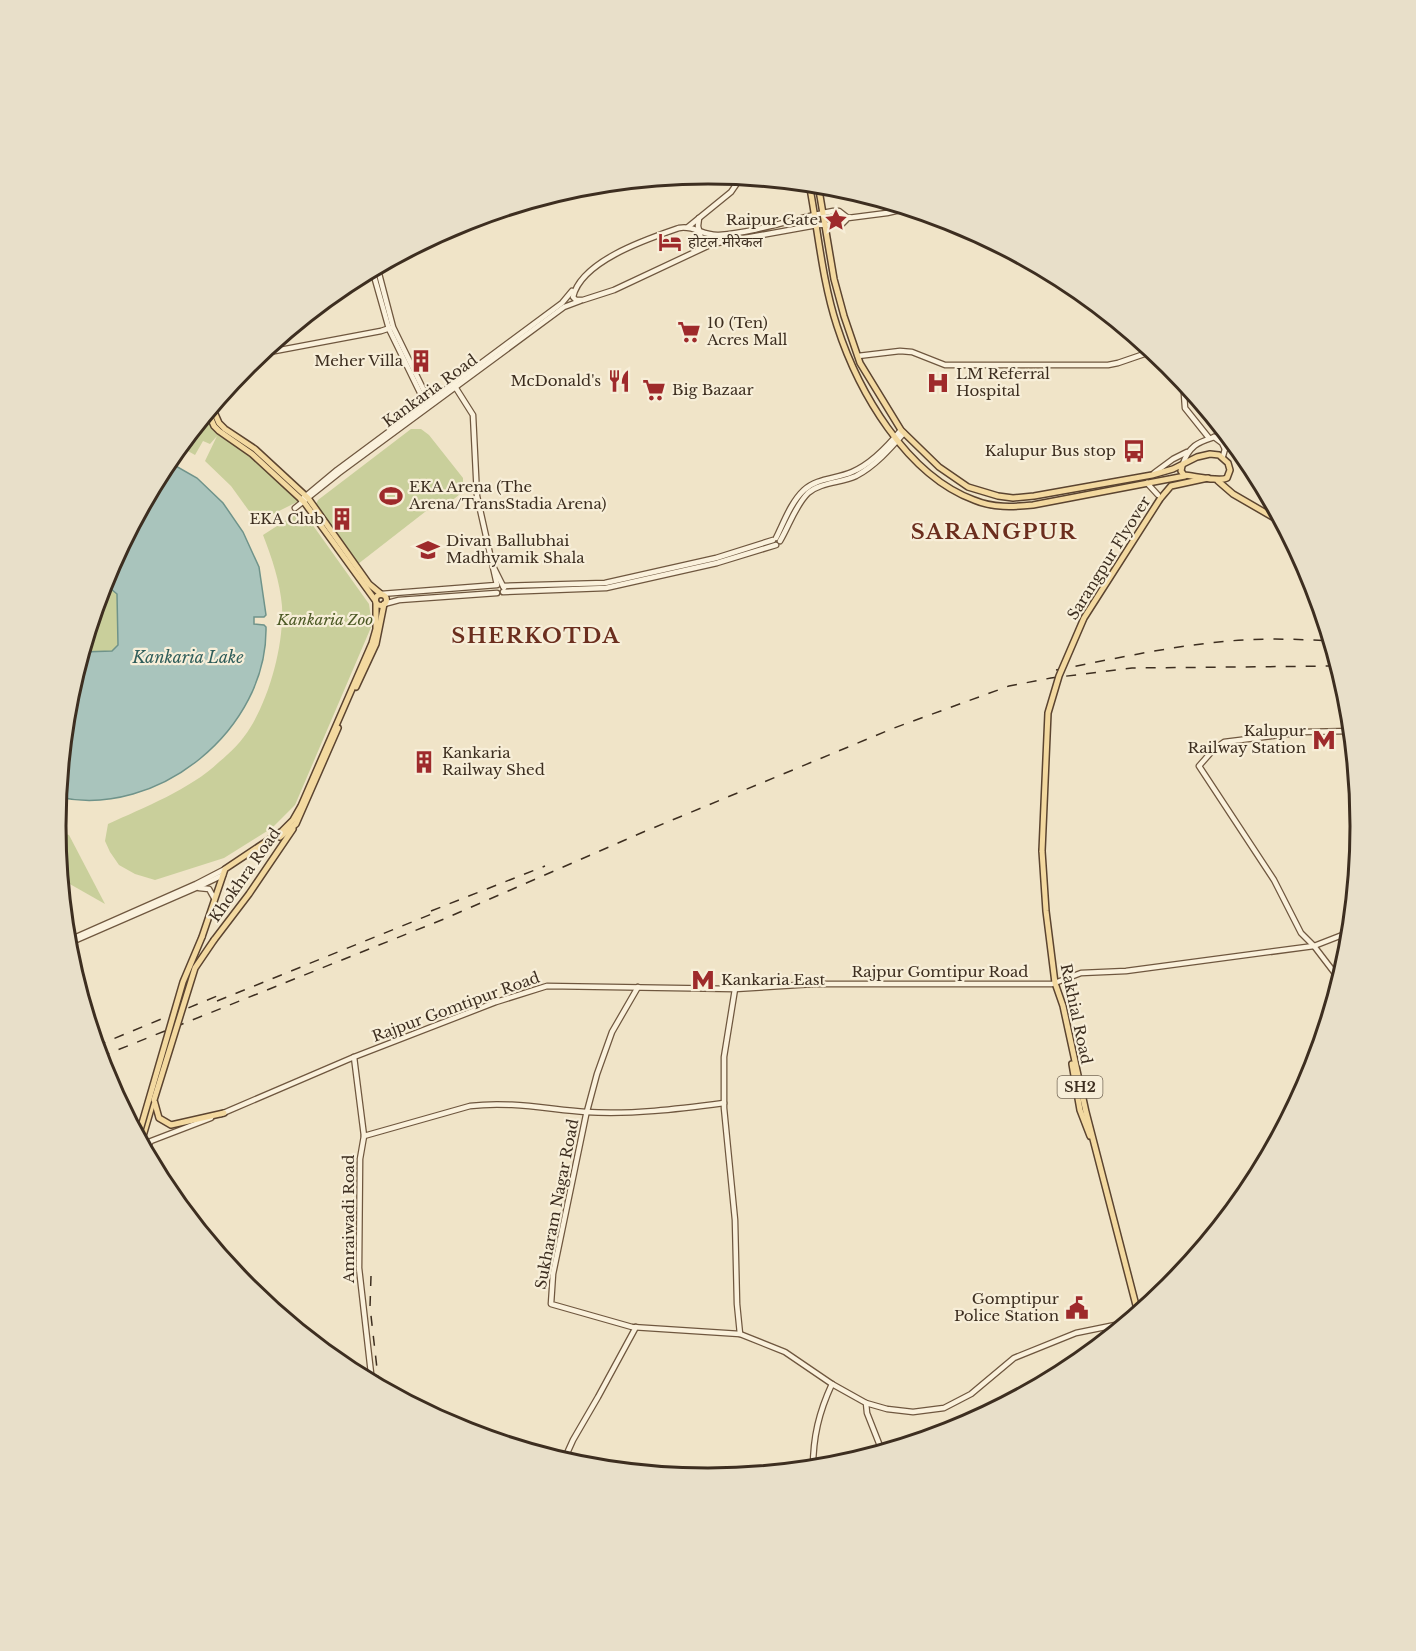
<svg xmlns="http://www.w3.org/2000/svg" width="1416" height="1651" font-family="'Libre Baskerville','Noto Sans Devanagari',serif">
<style>
.green{fill:#c9cf9b}
.water{fill:#a9c4bc;stroke:#6f938a;stroke-width:1.5}
.lines{fill:none;stroke-linecap:round;stroke-linejoin:round}
.secondary-casing{stroke:#6f573f;stroke-width:7}
.primary-casing{stroke:#5b4430;stroke-width:8}
.secondary{stroke:#faf1dc;stroke-width:4.5}
.primary{stroke:#f3d9a0;stroke-width:5}
.rail{stroke:#3d2e20;stroke-width:1.5;stroke-dasharray:10 10;stroke-linecap:butt}
.primary-bridge-casing{stroke:#5b4430;stroke-width:8;stroke-linecap:butt}
.primary-bridge{stroke:#f3d9a0;stroke-width:5}
.labels{text-anchor:middle;stroke-width:4.5;stroke-linejoin:round;paint-order:stroke}
.shield{fill:#f7eed8;stroke:#756857;stroke-width:1.5}
.shield-label{font-size:14px;font-weight:bold;fill:#3d2e20}
.poi-label{font-size:15px;fill:#3d2e20;stroke:#f7eed8;text-anchor:start}
.street-label{font-size:15px;fill:#3d2e20;stroke:#f7eed8}
.park-label{font-size:15px;font-style:italic;fill:#4d5a26;stroke:#f7eed8}
.water-label{font-size:16px;font-style:italic;fill:#2f5d5a;stroke:#f7eed8}
.district-label{font-size:21px;font-weight:bold;letter-spacing:1.5px;fill:#6b2e1e;stroke:#f7eed8}
.rim{fill:none;stroke:#3d2e20;stroke-width:3}
</style>
<rect width="100%" height="100%" fill="#f0e4c8"/>
<g class="green">
<polygon points="206,413 219,431 301,500 257,522 231,486 205,461 217,436 210,444 203,441 195,455 179,446"/>
<polygon points="411,429 421,429 429,435 463,478 463,489 460,494 449,503 433,510 430,508 358,564 316,504 318,500"/>
<path d="M302,510L369,604L372,625L295,805L272,828L224,858L155,880L135,874L119,865L110,852L105,841L108,824C143,808 191,789 219,762C230,753 243,740 250,728C270,696 284,644 282,606C280,582 272,558 263,535Z"/>
<polygon points="101,589 111,589 117,593 118,645 112,651 82,652"/>
<polygon points="56,831 69,835 105,904 61,879"/>
</g>
<path class="water" d="M167,461L197,478L223,503L243,532L259,567L266,615L264,617H254V624L264,625L266,627C268,729 158,819 58,797L68,698L82,652L112,651L118,645L117,594L111,589H101L105,575Z"/>
<g class="lines">
<g class="secondary-casing">
<g id="secondary">
<polyline points="699,218 698,226 703,247"/>
<path d="M848,218L839,211H833C796,218 758,232 719,235C703,236 694,225 679,228C647,239 581,261 573,297L576,300H583L614,290L712,244L817,225L842,224L848,218L887,213L909,208"/>
<polyline points="688,227 731,192 742,176"/>
<polyline points="377,266 393,327 430,403"/>
<polyline points="372,269 389,329 426,405"/>
<polyline points="259,354 381,331 390,328"/>
<polyline points="858,356 900,351 912,352 945,365 1108,365 1118,363 1153,351"/>
<polyline points="1183,380 1185,408 1209,438"/>
<polyline points="1214,437 1222,443 1225,449"/>
<polyline points="1223,456 1225,449 1233,441"/>
<path d="M1182,466C1191,440 1203,442 1226,433"/>
<polyline points="1154,473 1173,459 1187,452"/>
<polyline points="1147,483 1158,495"/>
<polyline points="301,500 337,470 562,303 572,291"/>
<polyline points="295,508 339,473 564,307 580,301"/>
<path d="M776,538C784,522 791,502 804,490C817,478 836,479 852,472C871,464 888,446 901,430"/>
<path d="M780,541C789,526 795,506 808,493C821,482 841,483 856,476C875,466 890,449 904,433"/>
<polyline points="493,566 504,588"/>
<polyline points="503,586 605,583 716,558 773,540"/>
<polyline points="503,592 606,588 717,563 776,545"/>
<polyline points="381,594 497,585 477,496 473,415 454,385"/>
<polyline points="384,604 399,600 497,593"/>
<polyline points="199,888 209,889 214,898"/>
<polyline points="67,941 196,884 225,869"/>
<polyline points="67,944 198,887 223,875"/>
<polyline points="1340,980 1314,946 1301,933 1274,880 1199,766 1214,749 1224,742 1303,732 1351,731"/>
<polyline points="638,987 612,1032 597,1074 586,1115 553,1274 551,1304 632,1327 740,1334 785,1352 832,1384 866,1403 867,1413 882,1451"/>
<polyline points="735,989 724,1057 724,1108 735,1220 737,1304 740,1334"/>
<polyline points="354,1057 364,1136 360,1159 359,1268 372,1382"/>
<polyline points="221,1114 354,1057 496,1002 547,986 735,989 814,984 1052,984 1081,973 1126,971 1314,946 1350,932"/>
<path d="M364,1136L470,1106C509,1101 547,1109 586,1112C631,1115 678,1109 724,1103"/>
<polyline points="145,1150 151,1141 211,1118"/>
<polyline points="866,1403 887,1409 913,1412 944,1408 971,1394 1014,1358 1076,1333 1125,1323"/>
<polyline points="564,1460 573,1440 598,1397 636,1327"/>
<path d="M813,1468C813,1437 819,1412 832,1384"/>
</g>
</g>
<g class="primary-casing">
<g id="primary">
<path d="M809,183C818,230 822,280 837,326C858,391 906,475 974,500C993,508 1013,507 1033,505L1185,476"/>
<path d="M818,184L834,279L844,316L860,363L901,430L939,467L968,487L998,496L1013,498L1034,496L1152,475L1173,469L1197,457L1210,454L1219,455L1228,463L1230,470L1227,478C1219,482 1195,476 1184,475L1181,471L1182,466"/>
<polyline points="212,407 219,423 225,429 255,449 308,498 369,584 381,594"/>
<polyline points="208,412 214,426 219,431 252,454 304,502 375,600"/>
<polyline points="1218,481 1233,494 1283,523"/>
<polyline points="1160,499 1171,486 1208,478"/>
<circle cx="381" cy="600" r="5.5"/>
<polyline points="356,687 376,644 384,604"/>
<polyline points="280,837 296,824 338,728"/>
<polyline points="1042,851 1046,911 1055,983 1063,1006 1086,1112 1138,1313"/>
<polyline points="202,937 225,869 282,831 293,820 301,806 372,643 376,629 376,603"/>
<polyline points="214,940 249,894 293,829"/>
<polyline points="1072,1064 1080,1110 1090,1136"/>
<polyline points="154,1100 159,1118 171,1125 224,1113"/>
<polyline points="141,1143 153,1102"/>
</g>
</g>
<use href="#secondary" class="secondary"/>
<use href="#primary" class="primary"/>
<g class="rail">
<path d="M1056,670C1113,659 1171,646 1229,641C1263,638 1297,639 1331,641"/>
<polyline points="431,911 545,866"/>
<polyline points="217,1001 439,911"/>
<polyline points="96,1046 222,994"/>
<polyline points="100,1057 444,919 641,833 894,728 1009,686 1051,678 1132,668 1338,666"/>
<polyline points="371,1276 370,1307 379,1386"/>
</g>
<g class="primary-bridge-casing">
<g id="primary-bridge">
<polyline points="1042,851 1048,713 1059,676 1084,618 1160,499"/>
<polyline points="154,1100 195,968 214,940"/>
<polyline points="138,1137 183,982 202,937"/>
</g>
</g>
<use href="#primary-bridge" class="primary-bridge"/>
</g>
<defs>
<g id="sight-bare" transform="scale(1.8)"><path d="M0-6L1.8-2.2L6-1.7L2.9 1.2L3.7 5.4L0 3.3L-3.7 5.4L-2.9 1.2L-6-1.7L-1.8-2.2Z" fill="#9e2a2b" stroke="#f7eed8" stroke-width="2.5" paint-order="stroke"/></g>
<g id="hotel-bare" transform="scale(1.8)"><path d="M-6-4.5h1.5V1H6V5H4.5V3h-9V5H-6ZM-4 0a1.8 1.8 0 1 1 3.6 0ZM.5 0V-2.5h3Q6-2.5 6 0Z" fill="#9e2a2b" stroke="#f7eed8" stroke-width="2.5" paint-order="stroke"/></g>
<g id="supermarket-bare" transform="scale(1.8)"><path d="M-6-5.5h2.5l.6 2H6L4.5 2H-2.5L-4.4-4H-6ZM-1.5 3.2a1.3 1.3 0 1 0 .1 0ZM3 3.2a1.3 1.3 0 1 0 .1 0Z" fill="#9e2a2b" stroke="#f7eed8" stroke-width="2.5" paint-order="stroke"/></g>
<g id="building-bare" transform="scale(1.8)"><path d="M-4-6H4V6H1V3H-1V6H-4ZM-2.5-4.3h1.7v1.8h-1.7ZM.8-4.3h1.7v1.8H.8ZM-2.5-1h1.7V.8h-1.7ZM.8-1h1.7V.8H.8Z" fill="#9e2a2b" stroke="#f7eed8" stroke-width="2.5" paint-order="stroke"/></g>
<g id="restaurant-bare" transform="scale(1.8)"><path d="M-5-6h1v4h1v-4h1v4h1v-4h1v5L-1.5 .5V6h-2V.5L-5-1ZM5-6V6H3V1.5H1.5Q1.5-4 5-6Z" fill="#9e2a2b" stroke="#f7eed8" stroke-width="2.5" paint-order="stroke"/></g>
<g id="hospital-bare" transform="scale(1.8)"><path d="M-5-5h3v3.5h4V-5h3V5h-3V1.5h-4V5h-3Z" fill="#9e2a2b" stroke="#f7eed8" stroke-width="2.5" paint-order="stroke"/></g>
<g id="bus-bare" transform="scale(1.8)"><path d="M-5-6H5V4H4V6H2V4H-2V6H-4V4H-5ZM-3.5-4V0h7V-4ZM-3.5 1.2v1.5H-2V1.2ZM2 1.2v1.5H3.5V1.2Z" fill="#9e2a2b" stroke="#f7eed8" stroke-width="2.5" paint-order="stroke"/></g>
<g id="stadium-bare" transform="scale(1.8)"><path d="M0-5a6.5 5 0 1 0 0 10a6.5 5 0 1 0 0-10ZM-3.5-1.8h7v3.6h-7Z" fill="#9e2a2b" stroke="#f7eed8" stroke-width="2.5" paint-order="stroke"/></g>
<g id="school-bare" transform="scale(1.8)"><path d="M0-5L7-2L0 1L-7-2ZM-4 1L0 2.5L4 1V4Q0 6-4 4Z" fill="#9e2a2b" stroke="#f7eed8" stroke-width="2.5" paint-order="stroke"/></g>
<g id="metro-bare" transform="scale(1.8)"><path d="M-5.5 5V-5H-3L0 0L3-5H5.5V5H3V-.5L0 4L-3-.5V5Z" fill="#9e2a2b" stroke="#f7eed8" stroke-width="2.5" paint-order="stroke"/></g>
<g id="civic-bare" transform="scale(1.8)"><path d="M-.6-6.5H3V-4.5H.6V-3L4-1V1h2V6H-6V1h2V-1L-.6-3ZM-1.2 2.5V6h2.4V2.5Z" fill="#9e2a2b" stroke="#f7eed8" stroke-width="2.5" paint-order="stroke"/></g>
</defs>
<g fill-rule="evenodd">
<use href="#sight-bare" x="836" y="220"/>
<use href="#hotel-bare" x="670" y="242"/>
<use href="#supermarket-bare" x="689" y="332"/>
<use href="#building-bare" x="421" y="361"/>
<use href="#restaurant-bare" x="619" y="381"/>
<use href="#hospital-bare" x="938" y="383"/>
<use href="#supermarket-bare" x="654" y="390"/>
<use href="#bus-bare" x="1134" y="451"/>
<use href="#stadium-bare" x="391" y="496"/>
<use href="#building-bare" x="342" y="519"/>
<use href="#school-bare" x="428" y="550"/>
<use href="#metro-bare" x="1324" y="740"/>
<use href="#building-bare" x="424" y="762"/>
<use href="#metro-bare" x="703" y="980"/>
<use href="#civic-bare" x="1077" y="1308"/>
</g>
<g class="labels">
<rect class="shield" x="1057.5" y="1076" width="45" height="22" rx="4.5"/>
<g class="shield-label">
<text x="1080" y="1092">SH2</text>
</g>
<g class="poi-label">
<text x="818" y="225" text-anchor="end">Raipur Gate</text>
<text x="688" y="247">होटल मीरेकल</text>
<text x="707" y="328">10 (Ten)<tspan x="707" dy="17">Acres Mall</tspan></text>
<text x="403" y="366" text-anchor="end">Meher Villa</text>
<text x="956" y="379">LM Referral<tspan x="956" dy="17">Hospital</tspan></text>
<text x="601" y="386" text-anchor="end">McDonald's</text>
<text x="672" y="395">Big Bazaar</text>
<text x="1116" y="456" text-anchor="end">Kalupur Bus stop</text>
<text x="409" y="492">EKA Arena (The<tspan x="409" dy="17">Arena/TransStadia Arena)</tspan></text>
<text x="324" y="524" text-anchor="end">EKA Club</text>
<text x="446" y="546">Divan Ballubhai<tspan x="446" dy="17">Madhyamik Shala</tspan></text>
<text x="1306" y="736" text-anchor="end">Kalupur<tspan x="1306" dy="17">Railway Station</tspan></text>
<text x="442" y="758">Kankaria<tspan x="442" dy="17">Railway Shed</tspan></text>
<text x="721" y="985">Kankaria East</text>
<text x="1059" y="1304" text-anchor="end">Gomptipur<tspan x="1059" dy="17">Police Station</tspan></text>
</g>
<g class="street-label">
<text transform="translate(430 391) rotate(-36)" y="5">Kankaria Road</text>
<text transform="translate(1109 558) rotate(-58)" y="5">Sarangpur Flyover</text>
<text transform="translate(245 875) rotate(-55)" y="5">Khokhra Road</text>
<text x="940" y="977">Rajpur Gomtipur Road</text>
<text transform="translate(456 1007) rotate(-20)" y="5">Rajpur Gomtipur Road</text>
<text transform="translate(1076 1014) rotate(78)" y="5">Rakhial Road</text>
<text transform="translate(557 1204) rotate(-79)" y="5">Sukharam Nagar Road</text>
<text transform="translate(349 1219) rotate(-90)" y="5">Amraiwadi Road</text>
</g>
<g class="park-label">
<text x="325" y="625">Kankaria Zoo</text>
</g>
<g class="water-label">
<text x="188" y="663">Kankaria Lake</text>
</g>
<g class="district-label">
<text x="994" y="539">SARANGPUR</text>
<text x="536" y="643">SHERKOTDA</text>
</g>
</g>
<path d="M0 0H1416V1651H0ZM66 826a642 642 0 1 1 1284 0a642 642 0 1 1-1284 0Z" fill="#e8dfc9" fill-rule="evenodd"/>
<path class="rim" d="M66 826a642 642 0 1 1 1284 0a642 642 0 1 1-1284 0Z"/>
</svg>
